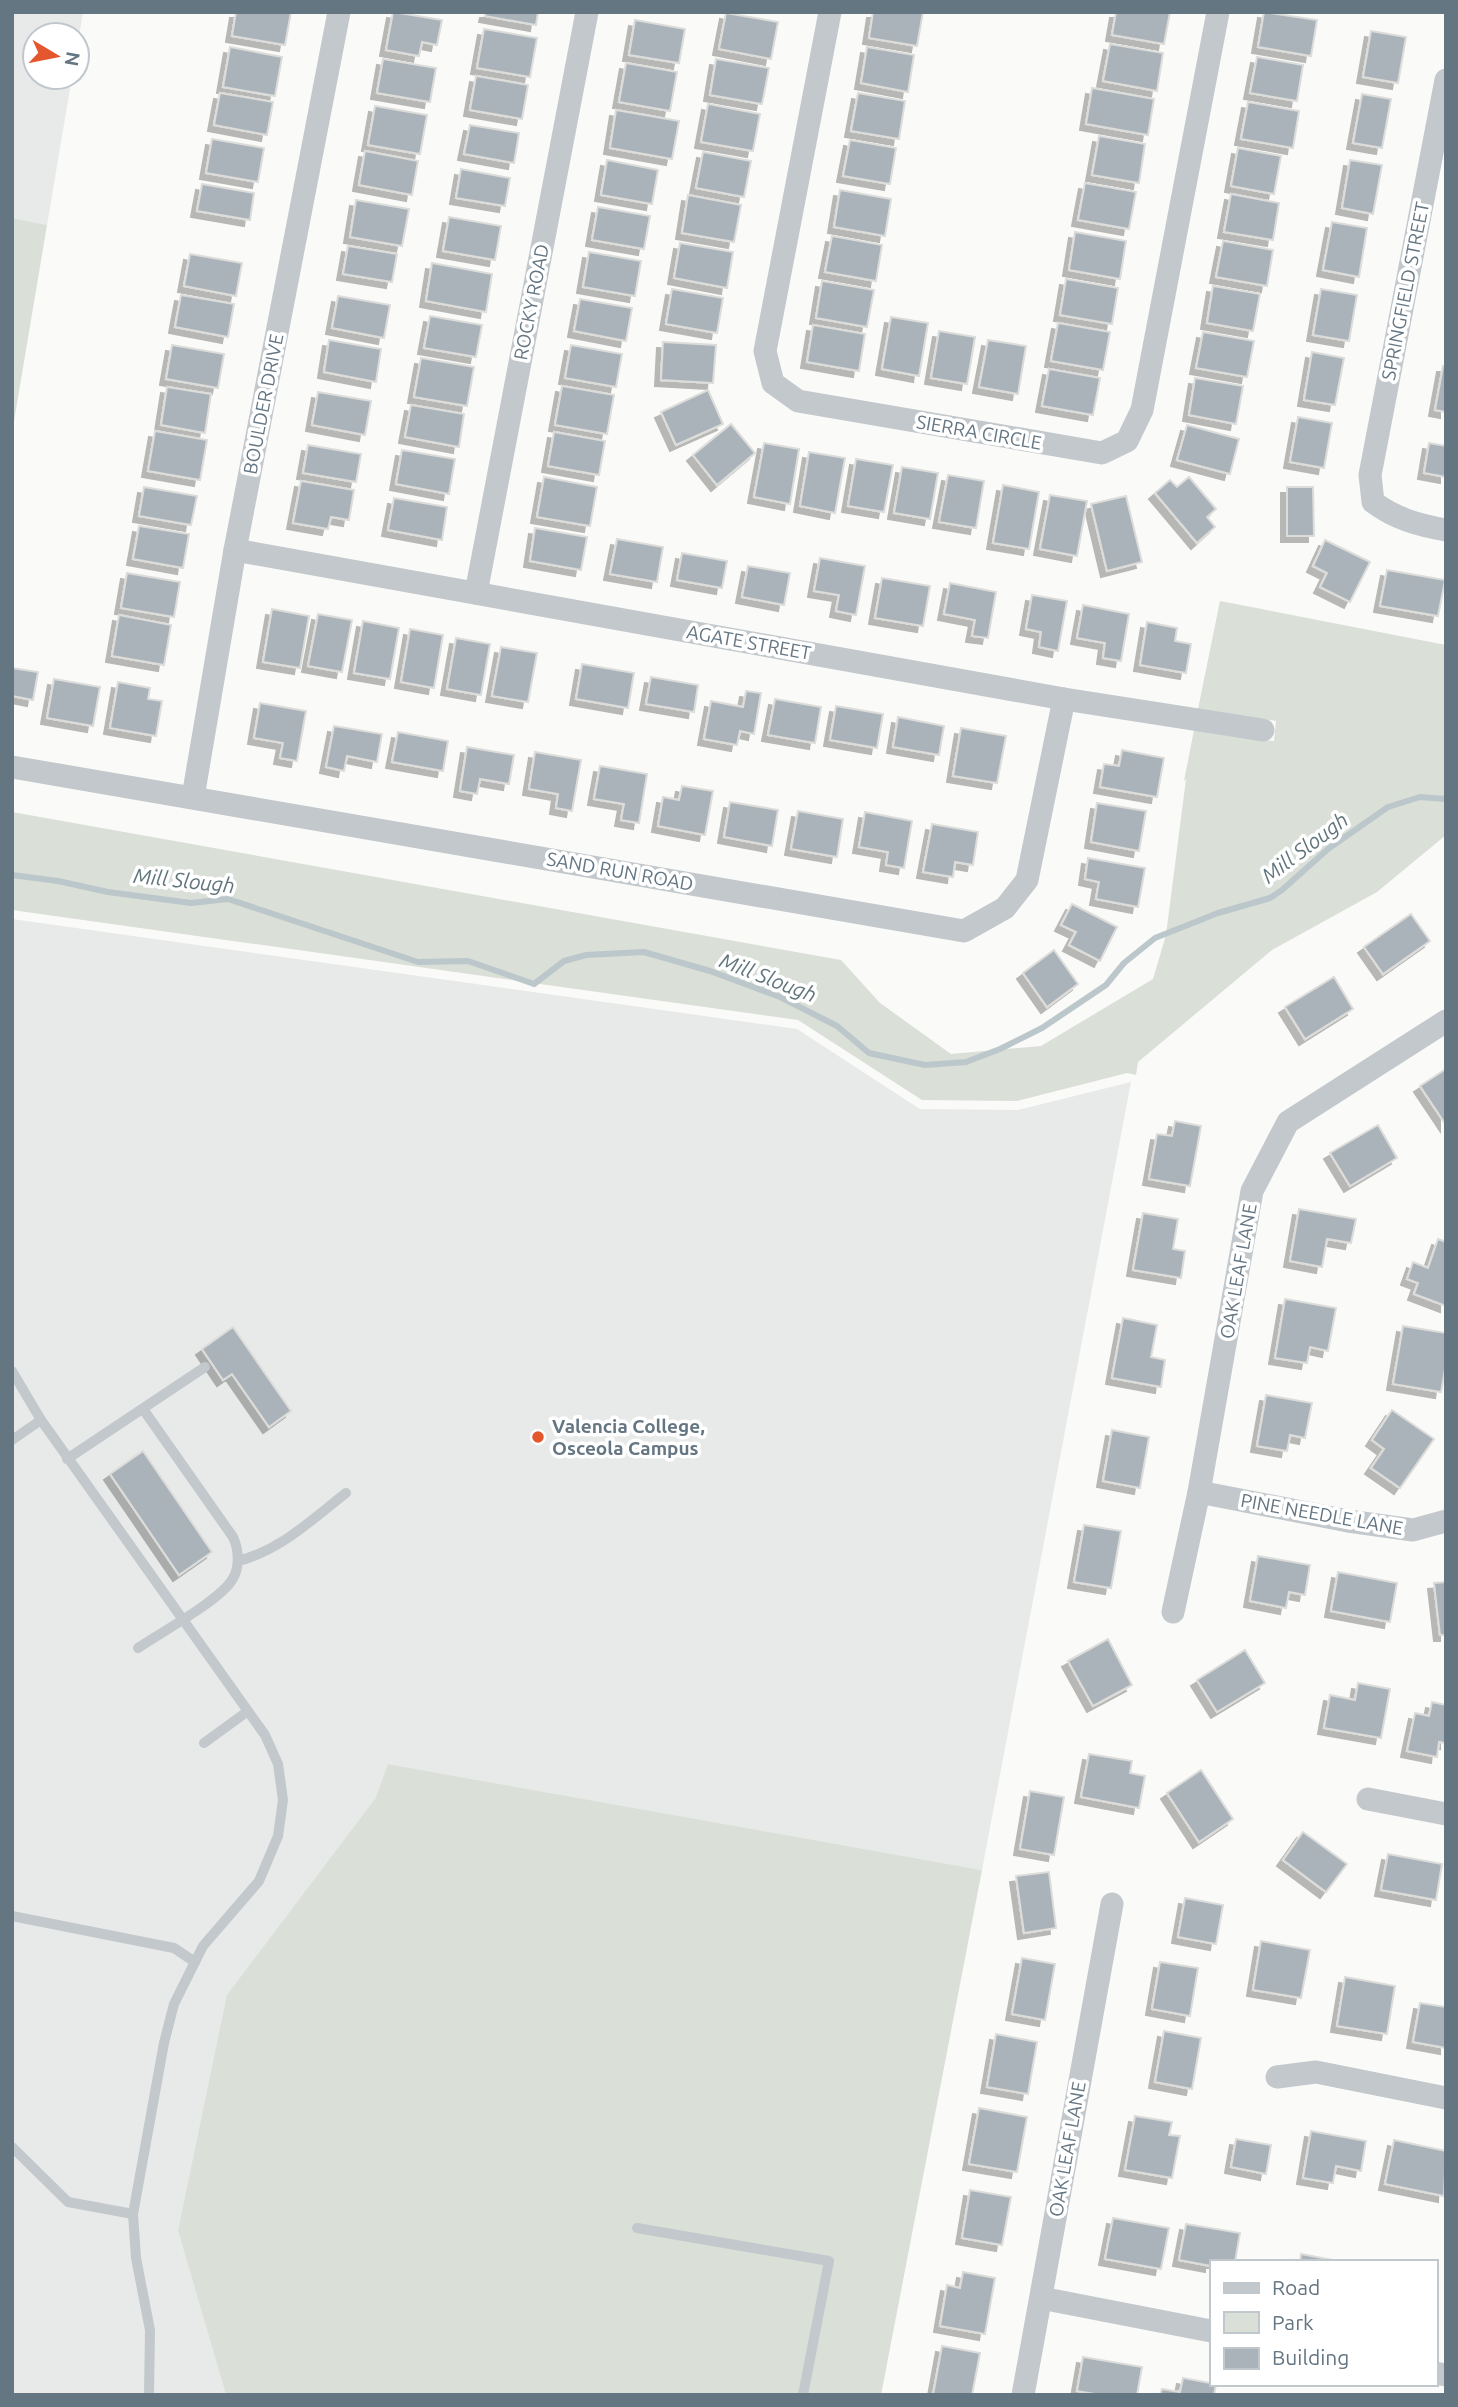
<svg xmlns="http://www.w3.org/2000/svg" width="1458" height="2407" font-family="Ubuntu,sans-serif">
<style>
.built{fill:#e8e9e9}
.green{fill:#dadfd7}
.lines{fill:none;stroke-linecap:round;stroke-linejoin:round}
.stream{stroke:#bbc7cb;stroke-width:6}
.building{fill:#aab3b9;stroke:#dcdcda;stroke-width:2;filter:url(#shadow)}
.service{stroke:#c3c8cc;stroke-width:10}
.minor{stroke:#c3c8cc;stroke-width:23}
.poi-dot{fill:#e4572e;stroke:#fff;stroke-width:2.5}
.labels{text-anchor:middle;stroke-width:7;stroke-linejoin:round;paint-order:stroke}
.street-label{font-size:19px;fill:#657683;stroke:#fff}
.poi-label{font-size:19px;font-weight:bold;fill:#657683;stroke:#fff;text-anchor:start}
.water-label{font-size:21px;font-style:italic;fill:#60757c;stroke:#fff}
</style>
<defs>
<filter id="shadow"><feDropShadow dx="-6" dy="6" stdDeviation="0" flood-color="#0004"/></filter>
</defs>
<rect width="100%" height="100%" fill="#fafaf8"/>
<g class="built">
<polygon points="12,12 83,12 77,48 77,35 35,35 35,77 72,77 47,225 12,218"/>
<polygon points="12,919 797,1029 920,1109 1018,1110 1131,1082 982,1870 388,1764 375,1799 178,2231 226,2395 12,2395"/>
</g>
<g class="green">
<polygon points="12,218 47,225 12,433"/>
<polygon points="1220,601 1446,645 1446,835 1377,892 1272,950 1138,1062 1136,1075 1127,1073 1017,1101 922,1100 798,1020 12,910 12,812 841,960 880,1003 951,1054 1041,1046 1153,979 1166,935 1186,779 1184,781 1194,730 1274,741 1276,721 1198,709"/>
<polygon points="388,1764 982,1870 881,2395 226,2395 178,2231 227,1995 375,1799"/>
</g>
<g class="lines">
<polyline class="stream" points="12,875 58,881 108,892 191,903 228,899 418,962 468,961 534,984 564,961 586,955 644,952 710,971 780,997 837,1026 869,1053 925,1065 966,1062 1000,1049 1042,1028 1106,985 1124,963 1155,938 1218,913 1270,898 1282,890 1328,849 1388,807 1420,797 1446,799"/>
</g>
<g class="building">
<polygon points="236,12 291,12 285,45 232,36"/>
<polygon points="393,12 442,20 437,45 422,42 419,56 386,50"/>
<polygon points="486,12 538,12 536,25 485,16"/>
<polygon points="873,12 923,12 917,46 869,38"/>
<polygon points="1116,12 1170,12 1164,44 1112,35"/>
<polygon points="1264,12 1317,20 1311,56 1258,47"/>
<polygon points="726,13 778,22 771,59 719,49"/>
<polygon points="635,20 685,29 679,63 629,55"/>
<polygon points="484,29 537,38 530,77 477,68"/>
<polygon points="1371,31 1406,37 1398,83 1363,77"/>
<polygon points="1110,44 1163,53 1157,91 1103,81"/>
<polygon points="230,47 282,57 275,96 223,87"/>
<polygon points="867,47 914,55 908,92 861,83"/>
<polygon points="1257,57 1303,65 1297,101 1250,93"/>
<polygon points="383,59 436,68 430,102 377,93"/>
<polygon points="716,59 769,68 762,104 710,95"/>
<polygon points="626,63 677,72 670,111 619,102"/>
<polygon points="476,76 528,85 522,119 470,110"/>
<polygon points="1092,88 1154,99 1148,135 1086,124"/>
<polygon points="220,93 273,102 267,135 214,125"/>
<polygon points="858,93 905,101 899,139 851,131"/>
<polygon points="1362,94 1391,99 1382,148 1353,143"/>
<polygon points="1248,102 1299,111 1293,148 1241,139"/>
<polygon points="708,104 760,114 753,151 701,142"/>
<polygon points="375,106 427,115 420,154 368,145"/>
<polygon points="616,110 679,121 672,159 610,148"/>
<polygon points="470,125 519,133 514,163 464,154"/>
<polygon points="1099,136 1145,144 1139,183 1092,175"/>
<polygon points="212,139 264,148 258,182 206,173"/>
<polygon points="850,140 896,148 890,184 843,176"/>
<polygon points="1238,148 1281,156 1274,194 1231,186"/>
<polygon points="365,151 418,161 412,195 359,185"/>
<polygon points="703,152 751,161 744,197 696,188"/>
<polygon points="607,160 658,170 652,204 601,195"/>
<polygon points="1350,160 1382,165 1373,214 1342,208"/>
<polygon points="461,169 510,178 505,206 456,198"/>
<polygon points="1085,183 1136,192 1129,229 1078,220"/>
<polygon points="202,184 254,193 250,220 197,211"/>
<polygon points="840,190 891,199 885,236 834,227"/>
<polygon points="1231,194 1279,203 1273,240 1224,232"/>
<polygon points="688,195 741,205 734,242 682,233"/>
<polygon points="356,200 409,209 402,246 350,237"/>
<polygon points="598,207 650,216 644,249 592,240"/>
<polygon points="449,217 501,226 495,260 443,251"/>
<polygon points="1332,222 1367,228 1359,277 1323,270"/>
<polygon points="1075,232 1126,241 1120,279 1069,270"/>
<polygon points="832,236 882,245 876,281 825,272"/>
<polygon points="1223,241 1273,250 1267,286 1216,277"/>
<polygon points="680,243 733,252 727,288 674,278"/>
<polygon points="348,246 397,254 392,282 343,274"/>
<polygon points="589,252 641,261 635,296 583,287"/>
<polygon points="190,254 242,263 236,296 184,286"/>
<polygon points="432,263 492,274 486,312 426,301"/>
<polygon points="1066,279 1118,288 1112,324 1060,315"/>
<polygon points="822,281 874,290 867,327 816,318"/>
<polygon points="1213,286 1260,294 1253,331 1207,323"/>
<polygon points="672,289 723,298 717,333 666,324"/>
<polygon points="1321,289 1357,295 1349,341 1313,335"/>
<polygon points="181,295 234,304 228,337 175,327"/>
<polygon points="338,296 390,305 384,338 332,328"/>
<polygon points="580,299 632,308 626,341 574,331"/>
<polygon points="430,316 482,325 476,357 424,348"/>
<polygon points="891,317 928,323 919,376 882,369"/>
<polygon points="1058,323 1110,332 1103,370 1051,361"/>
<polygon points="813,325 865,334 859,371 807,362"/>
<polygon points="939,331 975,337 967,384 931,378"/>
<polygon points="1203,332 1254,341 1247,377 1196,368"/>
<polygon points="329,340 381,349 376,382 324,372"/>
<polygon points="988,340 1026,346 1018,394 979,387"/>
<polygon points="663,342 716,345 713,383 661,380"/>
<polygon points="172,345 224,354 218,388 166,379"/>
<polygon points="571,345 622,354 616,387 565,378"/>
<polygon points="1312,352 1344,358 1335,405 1304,400"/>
<polygon points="421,358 474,367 467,406 414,397"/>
<polygon points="1443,366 1446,366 1446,412 1435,410"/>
<polygon points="1049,369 1100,378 1093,415 1042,406"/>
<polygon points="1195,378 1243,386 1236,424 1189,415"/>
<polygon points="562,386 614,395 607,434 555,425"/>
<polygon points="167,387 211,394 205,433 161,425"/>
<polygon points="708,390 723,424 676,445 661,412"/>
<polygon points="318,392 371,401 365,435 312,425"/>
<polygon points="411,405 464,414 459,447 405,437"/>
<polygon points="1298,417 1332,423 1324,468 1290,462"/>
<polygon points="731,424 755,453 717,485 693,455"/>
<polygon points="1187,425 1239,439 1230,474 1177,460"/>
<polygon points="155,431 207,440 200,480 148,471"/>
<polygon points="554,432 605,441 599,475 548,466"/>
<polygon points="764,443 799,449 790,504 754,497"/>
<polygon points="1429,443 1446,446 1446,477 1424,473"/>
<polygon points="308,445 361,454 356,482 303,473"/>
<polygon points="402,450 455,459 449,494 396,484"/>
<polygon points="809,452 845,458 835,513 800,506"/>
<polygon points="856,459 893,465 884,512 848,506"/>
<polygon points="902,467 938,473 930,519 894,513"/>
<polygon points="948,475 984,481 976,528 939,522"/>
<polygon points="544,477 597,487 590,526 537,517"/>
<polygon points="1189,477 1216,509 1207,517 1215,527 1197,543 1155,493 1170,480 1177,487"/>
<polygon points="301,481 354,490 349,520 331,517 328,529 293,523"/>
<polygon points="1003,485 1039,492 1029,549 993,543"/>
<polygon points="144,487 197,496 191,525 139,516"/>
<polygon points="1287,487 1313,487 1314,536 1287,536"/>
<polygon points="1050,495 1087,501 1077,556 1040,549"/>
<polygon points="1126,496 1142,562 1107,571 1091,504"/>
<polygon points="394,498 447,507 442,540 388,530"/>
<polygon points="139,526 189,534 183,568 133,559"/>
<polygon points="535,528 587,537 581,570 530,561"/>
<polygon points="617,539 663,547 657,582 610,574"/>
<polygon points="1325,540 1370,562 1350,602 1320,587 1327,573 1313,566"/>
<polygon points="682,553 727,561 722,588 677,580"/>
<polygon points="820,558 865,566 856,615 836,611 839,595 814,591"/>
<polygon points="748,566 790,573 784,605 742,597"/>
<polygon points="1387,570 1445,580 1438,616 1380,606"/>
<polygon points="127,573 180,582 174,617 121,608"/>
<polygon points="882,578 930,586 923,626 875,618"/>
<polygon points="950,583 996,592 988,638 972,636 975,620 944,614"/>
<polygon points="1032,595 1067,601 1058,651 1039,647 1041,632 1026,629"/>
<polygon points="1083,605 1129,614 1121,661 1103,658 1105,643 1077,638"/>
<polygon points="272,609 309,616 300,668 263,662"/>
<polygon points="318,614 352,620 342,672 308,666"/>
<polygon points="119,615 171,625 164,665 112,656"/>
<polygon points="363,621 399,628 390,679 354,673"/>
<polygon points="1147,622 1177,628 1175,641 1191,644 1186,673 1140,665"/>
<polygon points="410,629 443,635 434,688 401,682"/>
<polygon points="456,638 490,644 481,695 447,689"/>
<polygon points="501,647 537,653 528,702 492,696"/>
<polygon points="582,664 634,673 628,708 576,699"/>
<polygon points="12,668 38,672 33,700 12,696"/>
<polygon points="651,677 698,685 694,712 646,704"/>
<polygon points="54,679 100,687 93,726 47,718"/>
<polygon points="118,682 150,688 148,699 162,701 156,736 110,728"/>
<polygon points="746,691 761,693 754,734 740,731 737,745 704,739 711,701 743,707"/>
<polygon points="775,699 821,707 815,743 768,735"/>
<polygon points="260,703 306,711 297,761 280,758 283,743 254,738"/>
<polygon points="836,706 883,714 877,748 830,740"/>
<polygon points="898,717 944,726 939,755 893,747"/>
<polygon points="334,726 382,734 377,762 347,756 344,771 326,767"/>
<polygon points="961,728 1006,736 997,783 953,776"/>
<polygon points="398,732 448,741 443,771 392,762"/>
<polygon points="467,747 514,755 509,784 480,779 477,794 460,791"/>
<polygon points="1122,750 1164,758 1157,797 1100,787 1104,764 1119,766"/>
<polygon points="535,752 581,760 572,811 556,808 558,794 529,789"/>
<polygon points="600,766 647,774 639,823 621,820 624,804 594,799"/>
<polygon points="682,786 713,791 705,835 658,826 663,797 679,800"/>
<polygon points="730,802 778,810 772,846 724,837"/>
<polygon points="1097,803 1146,811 1139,851 1091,842"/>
<polygon points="798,811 843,819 837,857 791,849"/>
<polygon points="865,812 912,821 904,868 886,865 888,852 859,847"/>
<polygon points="932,824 978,832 973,865 955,862 953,877 923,872"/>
<polygon points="1088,858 1145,868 1138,907 1096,899 1099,882 1085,879"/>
<polygon points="1072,904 1117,927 1100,961 1069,945 1076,932 1061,925"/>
<polygon points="1411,914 1430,941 1383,974 1364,947"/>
<polygon points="1054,950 1078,984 1047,1007 1023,973"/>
<polygon points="1334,977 1353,1009 1305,1039 1285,1007"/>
<polygon points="1446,1069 1446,1125 1420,1086"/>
<polygon points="1175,1121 1201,1126 1190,1186 1149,1179 1157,1134 1172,1136"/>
<polygon points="1378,1125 1397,1158 1350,1186 1330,1153"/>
<polygon points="1299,1209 1356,1219 1351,1243 1327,1239 1322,1267 1290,1261"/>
<polygon points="1143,1213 1178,1219 1173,1249 1185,1251 1181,1278 1133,1270"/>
<polygon points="1438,1239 1446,1242 1446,1306 1414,1294 1418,1283 1407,1279 1413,1262 1428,1268"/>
<polygon points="1285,1299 1336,1308 1328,1351 1310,1347 1307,1363 1275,1358"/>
<polygon points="1123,1318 1157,1325 1151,1357 1165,1360 1161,1387 1112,1378"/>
<polygon points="1403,1326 1446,1333 1446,1364 1441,1392 1393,1384"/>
<polygon points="233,1327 291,1411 269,1427 232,1374 223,1380 202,1349"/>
<polygon points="1266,1395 1312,1403 1305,1438 1290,1435 1287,1451 1257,1446"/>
<polygon points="1392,1410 1434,1439 1400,1488 1371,1468 1384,1449 1372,1440"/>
<polygon points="1112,1430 1149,1437 1140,1488 1103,1481"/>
<polygon points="143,1451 212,1552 179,1575 110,1474"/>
<polygon points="1084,1525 1121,1531 1111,1588 1074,1582"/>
<polygon points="1258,1556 1310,1565 1305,1595 1289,1592 1286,1608 1250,1601"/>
<polygon points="1338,1572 1397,1583 1390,1622 1331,1611"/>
<polygon points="1446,1582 1446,1635 1440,1635 1434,1583"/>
<polygon points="1108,1639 1132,1685 1093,1706 1068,1661"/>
<polygon points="1245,1650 1265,1683 1217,1712 1197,1680"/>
<polygon points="1358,1683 1390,1689 1381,1738 1324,1728 1330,1695 1355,1700"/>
<polygon points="1432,1702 1446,1705 1446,1743 1439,1742 1437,1757 1407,1751 1415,1713 1429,1716"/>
<polygon points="1089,1754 1132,1761 1130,1773 1145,1776 1139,1808 1081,1797"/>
<polygon points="1201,1770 1233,1819 1199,1842 1167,1793"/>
<polygon points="1030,1791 1064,1797 1054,1855 1020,1849"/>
<polygon points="1303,1832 1347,1864 1326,1892 1283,1860"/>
<polygon points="1388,1854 1442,1864 1436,1900 1381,1890"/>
<polygon points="1049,1872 1056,1928 1024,1933 1016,1876"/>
<polygon points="1185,1898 1223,1905 1216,1944 1178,1937"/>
<polygon points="1261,1941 1310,1950 1301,1998 1253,1990"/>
<polygon points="1022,1958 1055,1964 1045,2020 1012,2014"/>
<polygon points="1160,1962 1198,1968 1190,2016 1152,2009"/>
<polygon points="1345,1977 1395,1986 1387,2034 1337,2026"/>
<polygon points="1420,2003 1446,2007 1446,2048 1413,2042"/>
<polygon points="1164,2031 1201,2038 1192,2089 1155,2082"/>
<polygon points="996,2034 1037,2042 1028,2094 987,2087"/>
<polygon points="979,2108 1027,2117 1017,2172 969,2164"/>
<polygon points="1135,2116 1172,2122 1169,2135 1180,2136 1172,2178 1125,2170"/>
<polygon points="1311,2131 1366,2141 1361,2171 1336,2166 1333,2183 1303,2178"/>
<polygon points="1236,2139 1271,2145 1266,2174 1231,2167"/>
<polygon points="1394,2140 1446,2151 1444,2196 1385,2184"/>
<polygon points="970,2190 1011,2197 1002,2245 962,2238"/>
<polygon points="1113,2218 1169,2228 1161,2269 1105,2259"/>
<polygon points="1186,2224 1240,2233 1235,2262 1211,2262 1211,2266 1179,2260"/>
<polygon points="1301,2254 1333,2260 1333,2262 1300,2262"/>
<polygon points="963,2272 995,2278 985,2334 940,2326 947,2285 960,2288"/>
<polygon points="942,2346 980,2353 972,2395 933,2395"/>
<polygon points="1083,2357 1142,2367 1137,2395 1100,2395 1077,2391"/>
<polygon points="1183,2378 1216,2384 1214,2395 1160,2395 1162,2389 1180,2392"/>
</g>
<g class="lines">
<g class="service">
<polyline points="12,1371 41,1420"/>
<polyline points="12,1440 41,1420 265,1735 278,1764 283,1800 278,1836 259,1881 203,1946 174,2004 164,2043 133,2214 136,2258 150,2330 149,2395"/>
<polyline points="67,1459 205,1367"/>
<path d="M238,1561C281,1550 311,1520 346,1493"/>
<path d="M138,1648C160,1633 219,1601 232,1580C240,1568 239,1550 233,1537L143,1409"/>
<polyline points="204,1743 248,1711"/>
<polyline points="12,1916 174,1948 195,1962"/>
<polyline points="12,2147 68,2202 133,2214"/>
<polyline points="637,2228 829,2261 803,2395"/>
</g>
<g class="minor">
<polyline points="830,12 765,351 773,383 798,401 1102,453 1127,441 1142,410 1218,12"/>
<path d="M1446,80L1370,475L1373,502C1396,519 1418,525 1446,530"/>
<polyline points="235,550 1064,699 1263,730"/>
<polyline points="476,593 587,12"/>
<polyline points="12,767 964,931 1005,908 1027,880 1064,699"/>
<polyline points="193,797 235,550 339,12"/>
<polyline points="1199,1492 1348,1521 1413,1530 1446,1521"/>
<polyline points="1173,1612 1199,1492 1252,1191 1288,1122 1446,1021"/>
<polyline points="1368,1799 1446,1814"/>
<polyline points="1277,2077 1316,2072 1446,2098"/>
<polyline points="1041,2298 1211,2331"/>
<polyline points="1435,2373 1446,2375"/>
<polyline points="1023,2395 1112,1904"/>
</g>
</g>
<circle class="poi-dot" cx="538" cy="1437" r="7"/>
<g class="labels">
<g class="street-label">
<text transform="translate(1405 291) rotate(-79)" y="7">SPRINGFIELD STREET</text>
<text transform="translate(531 302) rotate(-79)" y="7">ROCKY ROAD</text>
<text transform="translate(263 404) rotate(-79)" y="7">BOULDER DRIVE</text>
<text transform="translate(979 432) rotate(10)" y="7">SIERRA CIRCLE</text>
<text transform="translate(749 642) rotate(10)" y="7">AGATE STREET</text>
<text transform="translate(620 871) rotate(10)" y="7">SAND RUN ROAD</text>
<text transform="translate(1238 1271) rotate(-80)" y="7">OAK LEAF LANE</text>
<text transform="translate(1322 1514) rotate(10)" y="7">PINE NEEDLE LANE</text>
<text transform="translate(1067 2149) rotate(-80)" y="7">OAK LEAF LANE</text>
</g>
<g class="poi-label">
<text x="552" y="1433">Valencia College,<tspan x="552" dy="22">Osceola Campus</tspan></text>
</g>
<g class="water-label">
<text transform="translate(1305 848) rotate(-37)" y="7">Mill Slough</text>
<text transform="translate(184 881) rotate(6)" y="7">Mill Slough</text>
<text transform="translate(768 978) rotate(21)" y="7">Mill Slough</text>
</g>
</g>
<rect width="1458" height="2407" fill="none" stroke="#657683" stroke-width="28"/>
<rect x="1210" y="2260" width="228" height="126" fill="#ffffff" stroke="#c1c8cd" stroke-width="2"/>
<rect x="1224" y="2283" width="35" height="10" fill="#c3c8cc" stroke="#c1c8cd" stroke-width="2"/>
<text x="1272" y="2295" font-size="21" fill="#657683">Road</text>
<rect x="1224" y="2312" width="35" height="21" fill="#dadfd7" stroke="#c1c8cd" stroke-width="2"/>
<text x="1272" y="2330" font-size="21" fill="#657683">Park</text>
<rect x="1224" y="2348" width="35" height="21" fill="#aab3b9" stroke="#c1c8cd" stroke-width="2"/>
<text x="1272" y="2365" font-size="21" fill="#657683">Building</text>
<g transform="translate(56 56) rotate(100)"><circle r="33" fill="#ffffff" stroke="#c1c8cd" stroke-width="2"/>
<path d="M0-5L12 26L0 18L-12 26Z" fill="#e4572e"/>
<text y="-10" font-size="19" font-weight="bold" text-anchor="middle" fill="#657683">N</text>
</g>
</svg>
